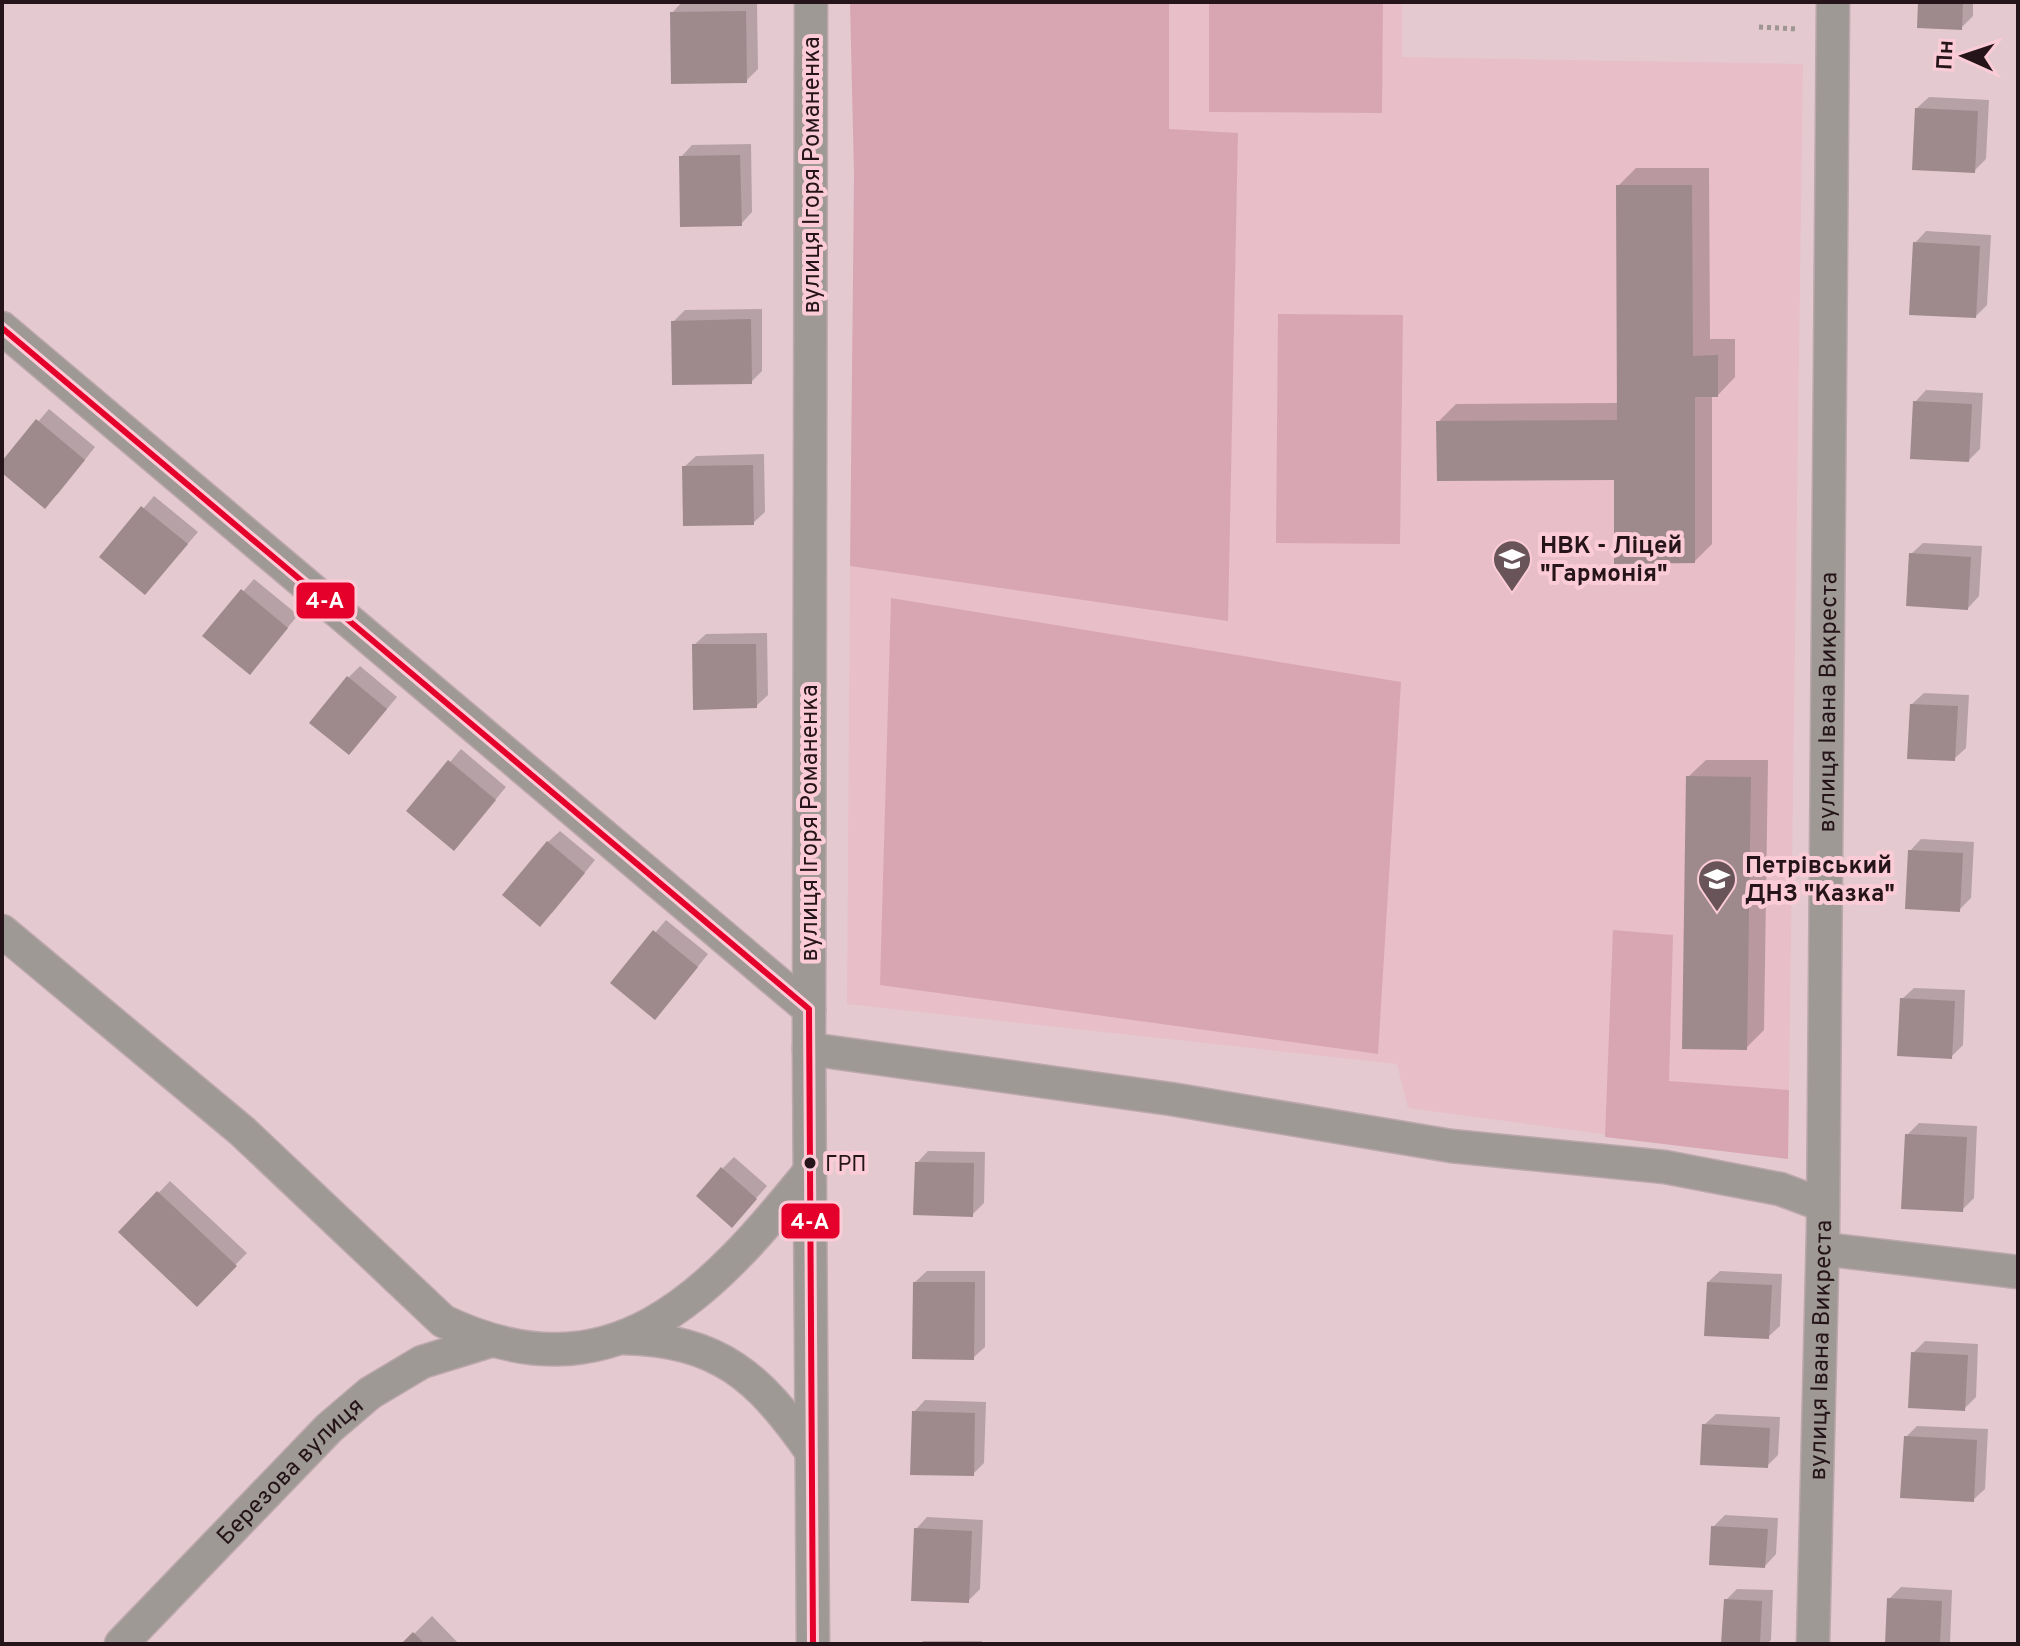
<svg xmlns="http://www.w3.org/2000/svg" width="2020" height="1646" font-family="Overpass,sans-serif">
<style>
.built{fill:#e8bec8}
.green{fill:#d8a6b3}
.shadow{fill:#0003}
.building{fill:#9e8a8d}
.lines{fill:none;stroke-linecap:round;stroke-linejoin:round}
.minor-casing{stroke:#bba7ac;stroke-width:35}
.path{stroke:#9c9592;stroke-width:5;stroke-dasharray:4 4;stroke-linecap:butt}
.minor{stroke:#9e9994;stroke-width:32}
.bus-1-casing{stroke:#fbccd7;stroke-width:12}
.bus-1{stroke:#e4002b;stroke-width:6}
.bus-dot{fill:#251419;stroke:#fbccd7;stroke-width:3}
.labels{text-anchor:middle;stroke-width:8;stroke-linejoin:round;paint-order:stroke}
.bus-label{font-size:22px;fill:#251419;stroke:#fbccd7;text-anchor:start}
.street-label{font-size:24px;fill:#251419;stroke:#fbccd7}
.poi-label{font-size:24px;font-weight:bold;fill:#251419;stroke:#fbccd7;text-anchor:start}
.line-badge{stroke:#fbccd7;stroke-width:3}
.badge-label{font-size:22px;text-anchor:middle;font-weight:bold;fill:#fff}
</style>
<rect width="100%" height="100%" fill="#e4cad0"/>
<polygon class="built" points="1169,2 1402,2 1402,57 1803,64 1788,1159 1408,1108 1397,1064 847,1004 850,566 1227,620 1238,134 1169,130"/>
<g class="green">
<polygon points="850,2 1169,2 1169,129 1238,133 1228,621 850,566 854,176"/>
<polygon points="1209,2 1383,2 1382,113 1209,112"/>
<polygon points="1278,314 1403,315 1400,544 1276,543"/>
<polygon points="891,598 1401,682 1378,1054 880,985"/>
<polygon points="1613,930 1673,935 1669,1081 1789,1090 1788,1159 1605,1137"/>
</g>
<g class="shadow">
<polygon points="682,2 757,2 758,69 746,81 672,13"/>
<polygon points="1920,2 1973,2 1973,16 1961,28"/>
<polygon points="1929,97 1989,100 1986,159 1974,171 1917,108"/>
<polygon points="751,144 752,212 741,224 681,157 692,145"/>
<polygon points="1636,168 1709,168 1710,339 1735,339 1735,377 1718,395 1712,395 1712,544 1695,561 1616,478 1438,422 1456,404 1619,403 1618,186"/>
<polygon points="1926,231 1991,235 1987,305 1976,316 1915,243"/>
<polygon points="762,309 762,371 751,382 673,322 685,310"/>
<polygon points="1926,390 1983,393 1980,449 1969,460 1915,402"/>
<polygon points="49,409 95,447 57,495 2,471 2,464"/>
<polygon points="764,454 765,512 753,523 684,467 696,456"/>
<polygon points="154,496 198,532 145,593 102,557"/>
<polygon points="1923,543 1982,546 1979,596 1968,608 1911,554"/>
<polygon points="254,579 298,615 261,660 205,635"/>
<polygon points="767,633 768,695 756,706 694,645 706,634"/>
<polygon points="360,666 397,697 360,741 348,678"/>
<polygon points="1924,693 1969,695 1966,748 1954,759 1912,704"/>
<polygon points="461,749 506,787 454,849 409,811"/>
<polygon points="1706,760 1768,760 1764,1030 1746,1048 1688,777"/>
<polygon points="560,831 595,860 552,913 548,842"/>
<polygon points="1921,839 1974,842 1971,898 1959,910 1910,851"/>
<polygon points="666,920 708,954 666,1006 613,982"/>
<polygon points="1914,988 1965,990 1963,1045 1951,1057 1902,999"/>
<polygon points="1919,1123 1977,1126 1974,1198 1962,1210 1907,1135"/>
<polygon points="928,1151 985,1152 984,1203 972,1215 917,1163"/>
<polygon points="734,1157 767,1186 743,1213 723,1168"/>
<polygon points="170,1181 247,1253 197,1304 121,1232"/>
<polygon points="927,1271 985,1271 985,1347 973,1358 915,1282"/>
<polygon points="1720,1271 1782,1274 1780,1326 1768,1337 1708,1282"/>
<polygon points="1925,1341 1978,1344 1976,1397 1964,1409 1913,1353"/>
<polygon points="925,1400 986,1402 984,1463 973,1474 914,1412"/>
<polygon points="1716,1414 1780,1417 1778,1455 1767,1466 1704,1425"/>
<polygon points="1917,1426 1988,1429 1985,1489 1973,1500 1906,1437"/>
<polygon points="1725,1515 1778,1518 1776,1554 1765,1566 1713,1527"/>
<polygon points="927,1517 983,1520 980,1589 968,1601 916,1529"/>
<polygon points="1901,1587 1952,1590 1950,1644 1887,1644 1889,1599"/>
<polygon points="1737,1589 1773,1590 1771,1640 1767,1644 1723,1644 1726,1600"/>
<polygon points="432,1616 459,1644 404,1644"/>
<polygon points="923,1641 982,1641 982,1644 920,1644"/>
</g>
<g class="building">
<polygon points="1918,2 1963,2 1962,30 1917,28"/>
<polygon points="746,11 747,83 671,84 670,12"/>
<polygon points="1915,108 1978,111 1975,173 1912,170"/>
<polygon points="740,155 742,226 680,227 679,156"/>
<polygon points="1616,185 1692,185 1693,356 1718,355 1718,397 1695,397 1695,563 1614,564 1614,480 1437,481 1436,421 1617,420"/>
<polygon points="1913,242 1980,246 1976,318 1909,315"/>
<polygon points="751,319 752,384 672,385 671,321"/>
<polygon points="1913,401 1972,404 1969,462 1910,459"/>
<polygon points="36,419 85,460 45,509 2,473 2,461"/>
<polygon points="753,465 754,525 683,526 682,466"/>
<polygon points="141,506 188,544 145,595 99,557"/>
<polygon points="1909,553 1971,557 1968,610 1906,606"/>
<polygon points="241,589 288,628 250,675 202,636"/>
<polygon points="692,644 756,644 757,708 693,710"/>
<polygon points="347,676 387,709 349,755 309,723"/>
<polygon points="1910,704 1958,706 1955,761 1907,759"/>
<polygon points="448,760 496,800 454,851 406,811"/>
<polygon points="1686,776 1751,777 1747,1050 1682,1049"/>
<polygon points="547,841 585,873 540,927 502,895"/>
<polygon points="1908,850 1963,853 1960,912 1905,909"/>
<polygon points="653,930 698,967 655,1020 610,983"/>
<polygon points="1900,998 1955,1001 1952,1059 1897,1056"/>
<polygon points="1905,1134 1967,1137 1963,1212 1901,1209"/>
<polygon points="915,1162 974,1163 973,1217 913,1215"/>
<polygon points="721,1167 757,1199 732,1228 696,1196"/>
<polygon points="157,1191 237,1266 197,1307 118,1232"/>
<polygon points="913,1282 975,1282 974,1360 912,1359"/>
<polygon points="1707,1282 1772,1285 1769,1339 1704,1336"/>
<polygon points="1911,1352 1968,1355 1965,1411 1908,1408"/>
<polygon points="912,1411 975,1413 974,1476 910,1475"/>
<polygon points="1702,1424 1770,1428 1768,1468 1700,1465"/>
<polygon points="1904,1436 1977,1440 1974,1502 1900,1498"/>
<polygon points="1711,1526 1768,1529 1765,1568 1709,1565"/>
<polygon points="914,1528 972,1531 969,1603 911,1601"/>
<polygon points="1887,1598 1942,1601 1940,1644 1885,1644"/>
<polygon points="1724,1599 1762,1601 1760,1644 1721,1644"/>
<polygon points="413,1632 425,1644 401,1644"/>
</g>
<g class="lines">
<g class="minor-casing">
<g id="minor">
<polyline points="811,2 809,1049 813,1644"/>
<polyline points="2,328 809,1009"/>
<path d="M2,931L242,1131L443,1321C612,1402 709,1296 810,1171"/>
<polyline points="809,1049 1171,1099 1451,1146 1665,1167 1780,1189 1823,1205"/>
<polyline points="1823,1249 2018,1272"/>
<path d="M623,1338C719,1340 759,1377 811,1451"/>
<path id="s1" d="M121,1644L329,1428L370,1393L422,1362L490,1341"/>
<path id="s2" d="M1813,1644L1823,1230L1833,2"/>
</g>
</g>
<polyline class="path" points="1759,27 1798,29"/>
<use href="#minor" class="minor"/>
<g class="bus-1-casing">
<polyline id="bus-1" points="2,328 809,1009 813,1644"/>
</g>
<use href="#bus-1" class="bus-1"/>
</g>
<defs>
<g id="school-pin" transform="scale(2)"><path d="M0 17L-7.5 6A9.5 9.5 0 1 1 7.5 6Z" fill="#685459" stroke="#fbccd7"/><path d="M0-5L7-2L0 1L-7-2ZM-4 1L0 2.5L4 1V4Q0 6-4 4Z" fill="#fff"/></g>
</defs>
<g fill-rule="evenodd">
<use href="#school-pin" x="1512" y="559"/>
<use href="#school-pin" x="1717" y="879"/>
</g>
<circle class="bus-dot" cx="810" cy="1163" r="7"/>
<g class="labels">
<g class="bus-label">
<text x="825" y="1171">ГРП</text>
</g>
<g class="street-label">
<text transform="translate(811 175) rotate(-90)" y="8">вулиця Ігоря Романенка</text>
<text dy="8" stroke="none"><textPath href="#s2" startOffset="942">вулиця Івана Викреста</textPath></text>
<text transform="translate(809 823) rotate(-90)" y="8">вулиця Ігоря Романенка</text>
<text dy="8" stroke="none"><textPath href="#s2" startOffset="294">вулиця Івана Викреста</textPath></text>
<text dy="8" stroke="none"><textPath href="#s1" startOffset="242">Березова вулиця</textPath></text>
</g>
<g class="poi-label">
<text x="1540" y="553">НВК - Ліцей<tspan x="1540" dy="28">"Гармонія"</tspan></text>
<text x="1745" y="873">Петрівський<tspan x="1745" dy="28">ДНЗ "Казка"</tspan></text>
</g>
</g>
<g class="line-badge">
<rect x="295" y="581" width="61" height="39" rx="8" fill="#e4002b"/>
<rect x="780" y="1202" width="61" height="38" rx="8" fill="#e4002b"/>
</g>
<g class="badge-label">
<text x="325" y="608">4-А</text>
<text x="810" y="1229">4-А</text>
</g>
<rect width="2020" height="1646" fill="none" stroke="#251419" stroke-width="8"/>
<g transform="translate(1964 56) rotate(273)" stroke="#fbccd7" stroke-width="6" paint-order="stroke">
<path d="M0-6L14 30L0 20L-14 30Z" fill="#251419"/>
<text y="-12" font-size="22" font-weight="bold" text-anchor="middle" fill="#251419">Пн</text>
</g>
</svg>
